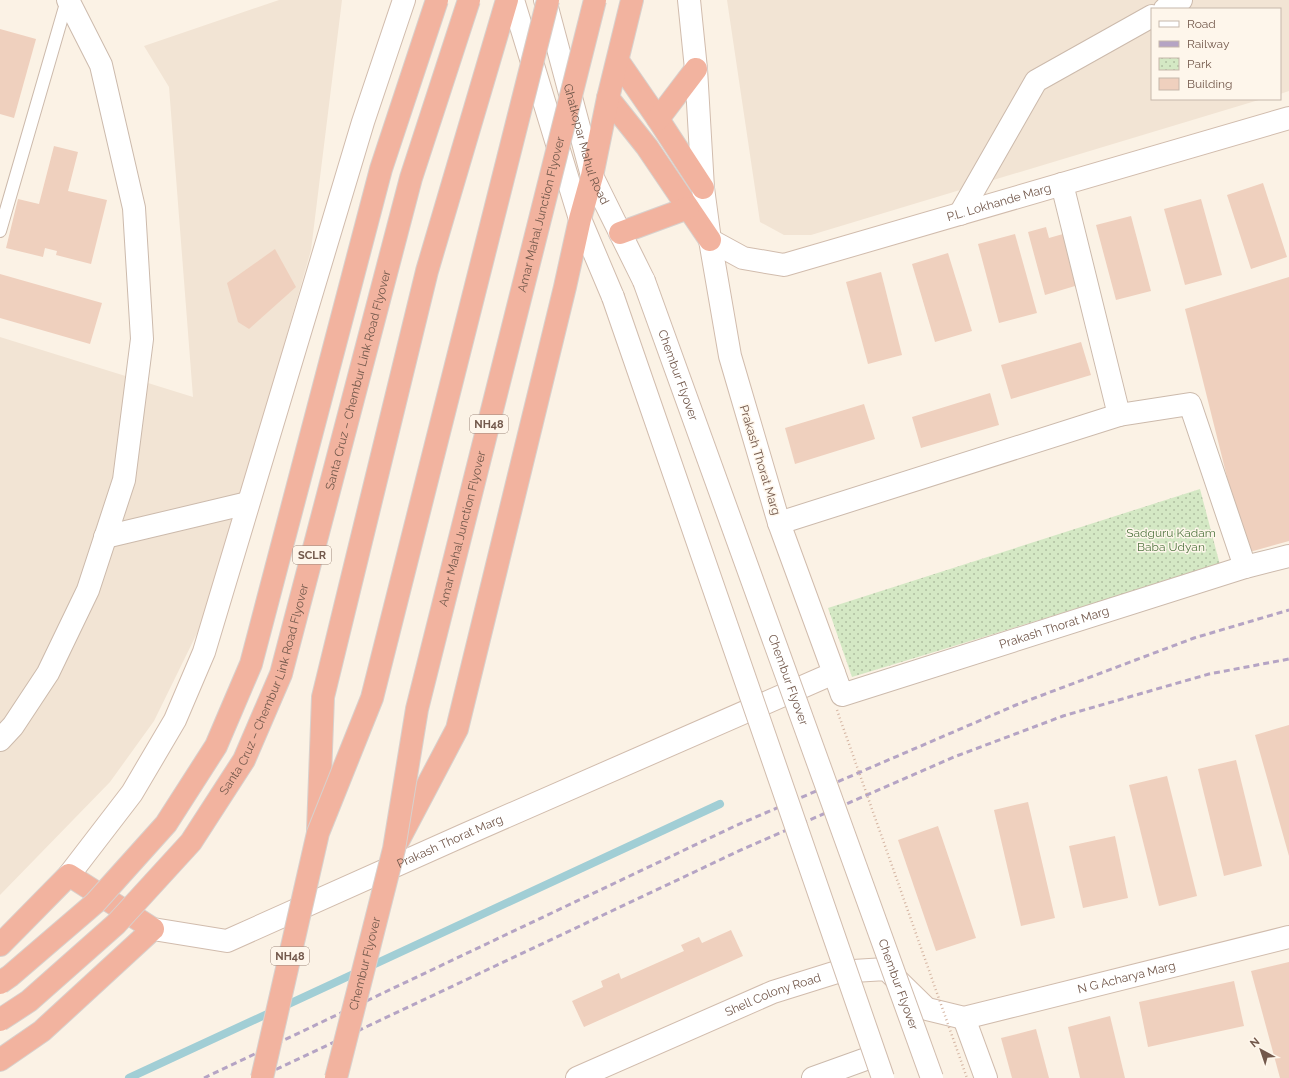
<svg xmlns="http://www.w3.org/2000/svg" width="1289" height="1078" font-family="Raleway,sans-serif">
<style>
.residential{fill:#f2e4d4}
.park{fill:url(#park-dots)}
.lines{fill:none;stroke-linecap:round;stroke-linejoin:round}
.stream{stroke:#a1ced5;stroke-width:8}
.building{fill:#efd0be}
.lane-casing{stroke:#ccbaac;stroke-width:14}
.street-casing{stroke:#ccbaac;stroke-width:24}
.secondary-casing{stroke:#d1bcad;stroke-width:24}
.highway-casing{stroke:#d8d1cd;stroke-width:24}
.lane{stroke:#fff;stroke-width:12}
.street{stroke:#fff;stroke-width:22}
.secondary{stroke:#fff;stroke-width:22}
.highway{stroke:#f2b39f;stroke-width:22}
.rail{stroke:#b5a4c4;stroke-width:3;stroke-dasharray:6 4;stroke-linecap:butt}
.secondary-bridge-casing{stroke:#d1bcad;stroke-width:24;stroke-linecap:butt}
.highway-bridge-casing{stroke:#d8d1cd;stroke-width:24;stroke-linecap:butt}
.path-bridge{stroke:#d4b4a1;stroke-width:2.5;stroke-dasharray:1 3;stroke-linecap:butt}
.secondary-bridge{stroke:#fff;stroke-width:22}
.highway-bridge{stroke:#f2b39f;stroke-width:22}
.labels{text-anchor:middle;stroke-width:3;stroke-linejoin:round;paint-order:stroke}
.shield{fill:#fef6eb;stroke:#9d887c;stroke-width:1}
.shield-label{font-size:11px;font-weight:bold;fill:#73594c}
.street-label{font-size:12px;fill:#73594c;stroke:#fef6eb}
.park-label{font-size:12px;fill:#547844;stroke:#fef6eb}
</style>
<defs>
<pattern id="park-dots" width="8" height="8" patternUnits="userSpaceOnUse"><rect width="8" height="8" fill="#d4e8c4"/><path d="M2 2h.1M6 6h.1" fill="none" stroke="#b0bfa1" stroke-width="1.8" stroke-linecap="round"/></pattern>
</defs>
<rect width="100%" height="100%" fill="#fbf2e5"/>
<g class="residential">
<polygon points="279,0 342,0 311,250 247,475 203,621 154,721 110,782 0,895 0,337 193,397 169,87 144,46"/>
<polygon points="727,0 1289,0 1289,91 1280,94 1280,9 1152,9 1152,99 1262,99 811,235 784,235 760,222"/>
</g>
<polygon class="park" points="1200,489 1220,565 852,677 828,608"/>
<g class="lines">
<polyline class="stream" points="129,1078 720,804"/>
</g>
<g class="building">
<polygon points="0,29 36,39 14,118 0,114"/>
<polygon points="54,146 78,152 68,191 107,200 91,264 56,255 57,251 45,248 43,257 6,248 18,199 39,204"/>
<polygon points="1263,183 1287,257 1251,269 1227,195"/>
<polygon points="1201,199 1222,275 1185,285 1164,209"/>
<polygon points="1131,216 1151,291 1116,300 1096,225"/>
<polygon points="1046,227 1049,238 1070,232 1085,283 1045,295 1028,232"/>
<polygon points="1015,234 1037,313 999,323 978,244"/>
<polygon points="275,249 296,287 249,329 238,322 227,283"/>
<polygon points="948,253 972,331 935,342 912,264"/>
<polygon points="881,272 902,355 868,364 846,282"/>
<polygon points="0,274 102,303 90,344 0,318"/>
<polygon points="1289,277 1289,541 1246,553 1185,309"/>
<polygon points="1081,342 1091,375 1011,399 1001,365"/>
<polygon points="990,393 999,425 921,448 912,417"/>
<polygon points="864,404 875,439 795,464 785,428"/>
<polygon points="1289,725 1289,856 1255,735"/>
<polygon points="1236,760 1262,866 1224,876 1198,769"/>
<polygon points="1167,776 1197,896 1159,906 1129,785"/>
<polygon points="1028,802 1055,918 1021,926 994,810"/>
<polygon points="938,826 976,938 936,951 898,840"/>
<polygon points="1115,836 1128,898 1083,908 1069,846"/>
<polygon points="731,930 743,956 584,1027 572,1001 603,987 601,981 619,973 621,979 684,951 681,945 699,937 702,943"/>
<polygon points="1289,962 1289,1078 1280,1078 1251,971"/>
<polygon points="1234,981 1244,1026 1148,1047 1139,1002"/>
<polygon points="1110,1016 1125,1078 1080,1078 1068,1027"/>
<polygon points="1036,1029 1049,1078 1012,1078 1001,1038"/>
</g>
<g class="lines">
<g class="lane-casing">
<polyline id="lane" points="0,231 67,0"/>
</g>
<g class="street-casing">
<g id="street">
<polyline points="1165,9 1181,0"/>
<polyline points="1062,184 1119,415"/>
<polyline points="960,214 1036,81 1152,16"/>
<polyline points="779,523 1119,415 1190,404 1245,567"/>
<polyline points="105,537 248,503"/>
<path id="s1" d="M834,673L842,695L1245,567L1289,556"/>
<polyline points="0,740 13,726 48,673 88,590 124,480 142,339 134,208 101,65 68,0"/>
<polyline points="813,1078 866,1059"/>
</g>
</g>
<g class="secondary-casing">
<g id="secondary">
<polyline points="513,0 580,219 613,297"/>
<path id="s2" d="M545,0L592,176L644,281"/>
<path id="s3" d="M710,240L743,258L784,265L1289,118"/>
<polyline points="69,875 132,793 175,720 204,652 363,122 404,0"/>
<path id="s4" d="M153,929L227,941L464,835L834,673L779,523L730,356L710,240L703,188L696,69L689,0"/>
<polyline points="964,1018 986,1078"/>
<path id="s5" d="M577,1078L773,992L837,972L886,969L927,1009L964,1018L1289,937"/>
</g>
</g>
<g class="highway-casing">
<g id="highway">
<polyline points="618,61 658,119 703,188"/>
<polyline points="608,98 647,147 710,240"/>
<polyline points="658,119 696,69"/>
<polyline points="620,233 688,208"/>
<polyline points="318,830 323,697 427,271 507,0"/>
<polyline points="396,845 457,729 565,287 580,219 592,176 608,98 632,0"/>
<polyline points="0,945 69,875 153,929 42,1031 0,1060"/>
</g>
</g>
<use href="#lane" class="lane"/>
<use href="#street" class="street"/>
<use href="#secondary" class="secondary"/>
<use href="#highway" class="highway"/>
<g class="rail">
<polyline points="204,1078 735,826 1016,705 1194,638 1289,610"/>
<polyline points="258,1078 743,849 954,757 1063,716 1209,674 1289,659"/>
</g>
<g class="secondary-bridge-casing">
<g id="secondary-bridge">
<path id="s6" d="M644,281L932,1078"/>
<polyline points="613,297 883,1078"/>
</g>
</g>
<g class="highway-bridge-casing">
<g id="highway-bridge">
<polyline points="0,983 10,976 95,903 166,824 216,746 251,664 381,169 437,0"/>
<path id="s7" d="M0,1020L29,1001L116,924L191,842L244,760L281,674L411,178L469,0"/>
<polyline points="262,1078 318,833 372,698 548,0"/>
<path id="s8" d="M336,1078L394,849L417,709L595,0"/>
</g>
</g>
<polyline class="path-bridge" points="837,710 967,1078"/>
<use href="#secondary-bridge" class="secondary-bridge"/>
<use href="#highway-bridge" class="highway-bridge"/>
</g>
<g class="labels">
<g class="shield">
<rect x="470" y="415" width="38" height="18" rx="3"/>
<rect x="293" y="546" width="38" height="18" rx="3"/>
<rect x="271" y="947" width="38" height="18" rx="3"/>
</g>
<g class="shield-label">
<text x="489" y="428">NH48</text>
<text x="312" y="559">SCLR</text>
<text x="290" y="960">NH48</text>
</g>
<g class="street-label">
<text dy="4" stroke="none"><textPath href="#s2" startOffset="150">Ghatkopar Mahul Road</textPath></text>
<text dy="4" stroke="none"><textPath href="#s3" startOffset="303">P.L. Lokhande Marg</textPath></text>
<text dy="4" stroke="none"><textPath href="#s8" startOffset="888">Amar Mahal Junction Flyover</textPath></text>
<text dy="4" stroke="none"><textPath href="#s6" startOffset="100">Chembur Flyover</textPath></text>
<text dy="4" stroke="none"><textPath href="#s7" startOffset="757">Santa Cruz – Chembur Link Road Flyover</textPath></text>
<text transform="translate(760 460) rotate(73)" y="4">Prakash Thorat Marg</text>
<text dy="4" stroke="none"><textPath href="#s8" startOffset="564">Amar Mahal Junction Flyover</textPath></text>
<text dy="4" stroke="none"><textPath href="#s1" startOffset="246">Prakash Thorat Marg</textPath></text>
<text dy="4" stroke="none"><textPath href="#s6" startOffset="424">Chembur Flyover</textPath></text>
<text dy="4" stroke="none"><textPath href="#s7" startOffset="433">Santa Cruz – Chembur Link Road Flyover</textPath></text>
<text dy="4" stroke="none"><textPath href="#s4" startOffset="319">Prakash Thorat Marg</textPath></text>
<text dy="4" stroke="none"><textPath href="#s8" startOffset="118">Chembur Flyover</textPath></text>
<text dy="4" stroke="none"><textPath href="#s5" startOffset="593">N G Acharya Marg</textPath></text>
<text dy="4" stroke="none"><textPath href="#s6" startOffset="748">Chembur Flyover</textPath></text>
<text dy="4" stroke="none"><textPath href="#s5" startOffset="213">Shell Colony Road</textPath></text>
</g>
<g class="park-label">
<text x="1171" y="537">Sadguru Kadam<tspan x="1171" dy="14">Baba Udyan</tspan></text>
</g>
</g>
<rect x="1151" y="8" width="130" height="92" fill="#fef6eb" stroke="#c6b7ab"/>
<rect x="1159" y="21" width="20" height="6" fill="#ffffff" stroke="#c6b7ab"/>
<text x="1187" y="28" font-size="12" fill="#73594c">Road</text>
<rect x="1159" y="41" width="20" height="6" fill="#b5a4c4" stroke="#c6b7ab"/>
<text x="1187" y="48" font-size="12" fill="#73594c">Railway</text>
<rect x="1159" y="58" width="20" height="12" fill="url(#park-dots)" stroke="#c6b7ab"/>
<text x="1187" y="68" font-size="12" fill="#73594c">Park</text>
<rect x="1159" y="78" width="20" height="12" fill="#efd0be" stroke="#c6b7ab"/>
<text x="1187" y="88" font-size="12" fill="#73594c">Building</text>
<g transform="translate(1261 1050) rotate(320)" stroke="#fef6eb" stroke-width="3" paint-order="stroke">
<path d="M0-3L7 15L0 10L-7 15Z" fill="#73594c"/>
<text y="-6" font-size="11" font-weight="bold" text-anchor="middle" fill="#73594c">N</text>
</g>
</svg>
